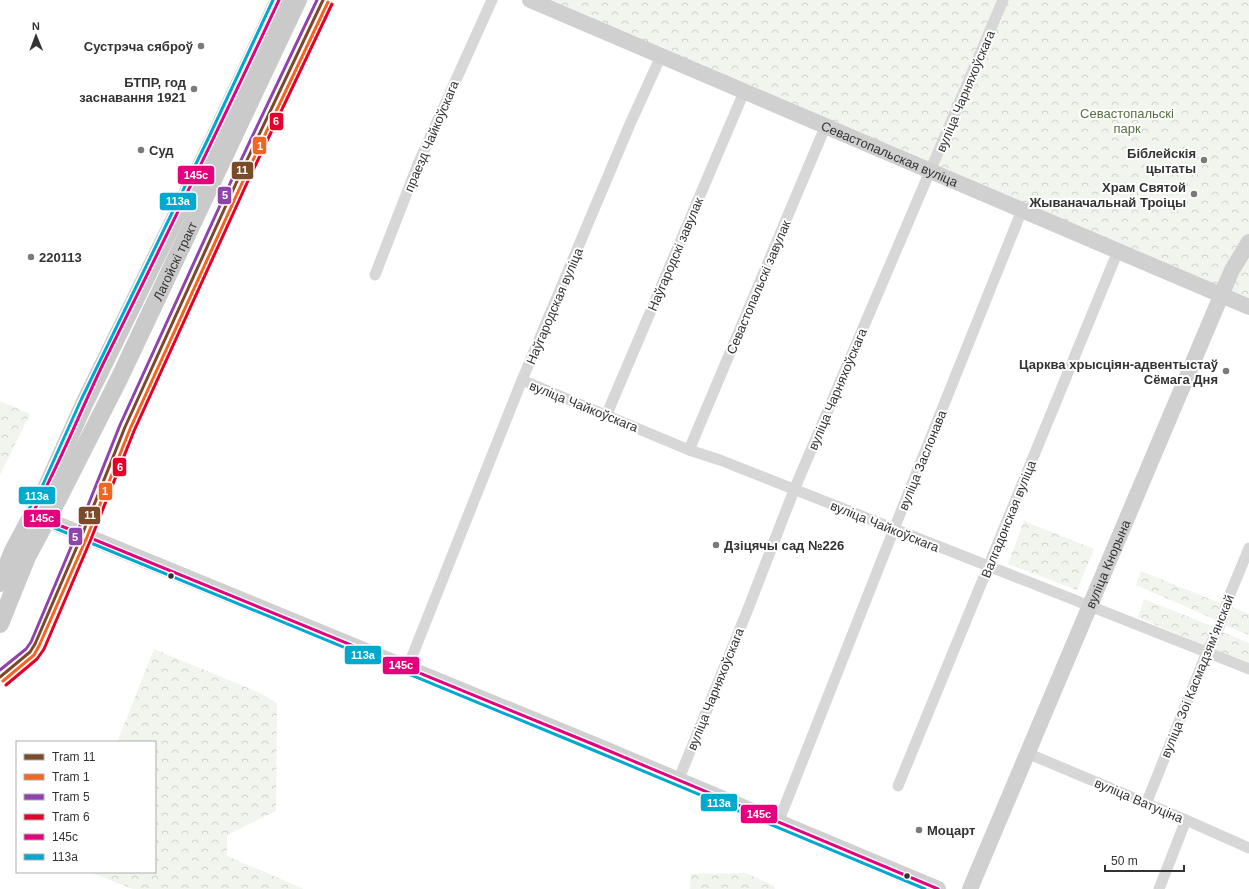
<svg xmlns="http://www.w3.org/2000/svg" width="1249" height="889" font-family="Helvetica,sans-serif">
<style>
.park{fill:url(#park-crowns)}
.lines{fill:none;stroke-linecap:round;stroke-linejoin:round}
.street{stroke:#d7d7d7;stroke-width:11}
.secondary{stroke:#d0d0d0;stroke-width:16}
.primary{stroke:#cacaca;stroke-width:18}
.bus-1-casing{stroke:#fff;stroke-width:6}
.bus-2-casing{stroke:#fff;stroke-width:6}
.bus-1{stroke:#e5007d;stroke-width:3}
.bus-2{stroke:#00a9ce;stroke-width:3}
.tram-1-casing{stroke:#fff;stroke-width:6}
.tram-2-casing{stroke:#fff;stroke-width:6}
.tram-3-casing{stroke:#fff;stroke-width:6}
.tram-4-casing{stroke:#fff;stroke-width:6}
.tram-1{stroke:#7a4b2a;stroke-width:3}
.tram-2{stroke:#f26522;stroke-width:3}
.tram-3{stroke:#8e44ad;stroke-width:3}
.tram-4{stroke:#e4002b;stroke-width:3}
.poi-dot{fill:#7a7a7a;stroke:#fff;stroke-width:1.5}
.bus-dot{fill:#333;stroke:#fff;stroke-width:1.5}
.labels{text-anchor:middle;stroke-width:4;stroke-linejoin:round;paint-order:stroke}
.poi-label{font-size:13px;font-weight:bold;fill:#333;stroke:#fff;text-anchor:end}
.street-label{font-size:13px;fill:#333;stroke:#fff}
.park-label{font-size:13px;fill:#56703f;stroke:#fff}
.line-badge{stroke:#fff;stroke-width:1.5}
.badge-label{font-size:11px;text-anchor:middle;font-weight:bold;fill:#fff}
</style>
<defs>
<pattern id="park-crowns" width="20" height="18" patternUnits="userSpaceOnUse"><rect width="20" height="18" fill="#f1f5ed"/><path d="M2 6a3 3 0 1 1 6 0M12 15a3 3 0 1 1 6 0" fill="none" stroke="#cfd2cc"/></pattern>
</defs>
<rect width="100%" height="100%" fill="#fff"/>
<g class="park">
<polygon points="533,0 1249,0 1249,300"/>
<polygon points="0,401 30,414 0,475"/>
<polygon points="1024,521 1094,549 1077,590 1008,564"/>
<polygon points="1141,571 1222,604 1216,620 1136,585"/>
<polygon points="1144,599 1214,627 1206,647 1138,617"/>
<polygon points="1232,607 1249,614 1249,635 1224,625"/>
<polygon points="1220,631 1249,643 1249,666 1212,651"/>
<polygon points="154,649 260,693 277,703 276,811 227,835 227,856 304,889 133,889 89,872 155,872 155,742 117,742"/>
<polygon points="746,873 774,886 775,889 690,889 691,874"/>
</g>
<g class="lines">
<g class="street">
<polyline points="375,275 418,164 492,0"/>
<polyline points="522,380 689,450 720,460 1249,669"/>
<polyline points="606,416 744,92"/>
<polyline points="689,450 826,125"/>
<polyline points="407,669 522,380 630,124 661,56"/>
<polyline points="1027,753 1186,820 1249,848"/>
<polyline points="678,781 748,609 794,490 1003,0"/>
<polyline points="898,786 1118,251"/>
<polyline points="1146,804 1207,652 1219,627 1230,594 1249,548"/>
<polyline points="778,823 894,529 1022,210"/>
<polyline points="1159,889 1186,820"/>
</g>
<g class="secondary">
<path id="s1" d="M530,0L1249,307"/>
<polyline points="35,515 595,745 938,889"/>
<path id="s2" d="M970,889L1232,270L1249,242"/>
</g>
<g class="primary">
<polyline points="0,583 13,551 44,493 85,402 213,141 279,0"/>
<path id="s3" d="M0,624L27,557L59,497L119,379L298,0"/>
</g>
<g class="bus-1-casing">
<path id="bus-1" d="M279,0C222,122 163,243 103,364C79,414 59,466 32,514L595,745L938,889"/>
</g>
<g class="bus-2-casing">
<polyline id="bus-2" points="273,0 208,139 81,400 40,491 27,512 28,517 593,750 925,889"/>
</g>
<use href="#bus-1" class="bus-1"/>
<use href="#bus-2" class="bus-2"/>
<g class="tram-1-casing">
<polyline id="tram-1" points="0,677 30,652 35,644 82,535 125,427 238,179 323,0"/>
</g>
<g class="tram-2-casing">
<polyline id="tram-2" points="3,681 34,655 39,646 87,537 130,429 243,181 328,2"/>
</g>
<g class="tram-3-casing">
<polyline id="tram-3" points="0,670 26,649 31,642 77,533 120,425 233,177 317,0"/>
</g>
<g class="tram-4-casing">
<polyline id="tram-4" points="6,685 37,659 44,649 91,539 134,431 247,183 332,4"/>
</g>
<use href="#tram-1" class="tram-1"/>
<use href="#tram-2" class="tram-2"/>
<use href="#tram-3" class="tram-3"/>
<use href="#tram-4" class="tram-4"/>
</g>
<g class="poi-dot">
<circle cx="201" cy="46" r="4"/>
<circle cx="194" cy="89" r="4"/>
<circle cx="141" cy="150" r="4"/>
<circle cx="1204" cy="160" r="4"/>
<circle cx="1194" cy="194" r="4"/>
<circle cx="31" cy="257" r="4"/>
<circle cx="1226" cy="371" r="4"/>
<circle cx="716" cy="545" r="4"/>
<circle cx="919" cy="830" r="4"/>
</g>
<g class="bus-dot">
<circle cx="171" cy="576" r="3.5"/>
<circle cx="907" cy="876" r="3.5"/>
</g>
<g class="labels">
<g class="poi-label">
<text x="193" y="51">Сустрэча сяброў</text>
<text x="186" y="87">БТПР, год<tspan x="186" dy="15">заснавання 1921</tspan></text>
<text x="149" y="155" text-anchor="start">Суд</text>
<text x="1196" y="158">Біблейскія<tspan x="1196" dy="15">цытаты</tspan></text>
<text x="1186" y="192">Храм Святой<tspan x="1186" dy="15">Жываначальнай Троіцы</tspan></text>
<text x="39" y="262" text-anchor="start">220113</text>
<text x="1218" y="369">Царква хрысціян-адвентыстаў<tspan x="1218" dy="15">Сёмага Дня</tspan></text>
<text x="724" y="550" text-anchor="start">Дзіцячы сад №226</text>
<text x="927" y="835" text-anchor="start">Моцарт</text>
</g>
<g class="street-label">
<text transform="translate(965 91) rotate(-67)" y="5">вуліца Чарняхоўскага</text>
<text transform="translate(431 136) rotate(-67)" y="5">праезд Чайкоўскага</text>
<text dy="5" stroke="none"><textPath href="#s1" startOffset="391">Севастопальская вуліца</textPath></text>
<text transform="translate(675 254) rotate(-67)" y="5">Наўгародскі завулак</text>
<text dy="5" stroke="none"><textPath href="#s3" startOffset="403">Лагойскі тракт</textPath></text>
<text transform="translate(758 287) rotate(-67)" y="5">Севастопальскі завулак</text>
<text transform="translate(554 306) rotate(-67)" y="5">Наўгародская вуліца</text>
<text transform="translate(837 389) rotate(-67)" y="5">вуліца Чарняхоўскага</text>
<text transform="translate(584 406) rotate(22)" y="5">вуліца Чайкоўскага</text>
<text transform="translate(922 460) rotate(-68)" y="5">вуліца Заслонава</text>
<text transform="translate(1008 519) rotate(-68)" y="5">Валгадонская вуліца</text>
<text transform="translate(885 526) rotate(22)" y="5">вуліца Чайкоўскага</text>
<text dy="5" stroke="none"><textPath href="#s2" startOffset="353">вуліца Кнорына</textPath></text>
<text transform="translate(1197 676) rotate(-68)" y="5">вуліца Зоі Касмадзямʼянскай</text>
<text transform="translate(715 689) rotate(-68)" y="5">вуліца Чарняхоўскага</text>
<text transform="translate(1139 800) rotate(23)" y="5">вуліца Ватуціна</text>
</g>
<g class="park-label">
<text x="1127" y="118">Севастопальскі<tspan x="1127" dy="15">парк</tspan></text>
</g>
</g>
<g class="line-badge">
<rect x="269" y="112" width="15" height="19" rx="4" fill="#e4002b"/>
<rect x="252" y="136" width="15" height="19" rx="4" fill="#f26522"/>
<rect x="231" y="161" width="23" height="19" rx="4" fill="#7a4b2a"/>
<rect x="177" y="165" width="38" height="20" rx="4" fill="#e5007d"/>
<rect x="217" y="186" width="15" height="19" rx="4" fill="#8e44ad"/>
<rect x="159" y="192" width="38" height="19" rx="4" fill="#00a9ce"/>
<rect x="112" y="457" width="15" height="20" rx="4" fill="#e4002b"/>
<rect x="98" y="482" width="15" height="19" rx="4" fill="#f26522"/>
<rect x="18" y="486" width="38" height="19" rx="4" fill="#00a9ce"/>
<rect x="78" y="506" width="23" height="19" rx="4" fill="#7a4b2a"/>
<rect x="23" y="509" width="38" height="19" rx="4" fill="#e5007d"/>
<rect x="68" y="527" width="15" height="19" rx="4" fill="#8e44ad"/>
<rect x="344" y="645" width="38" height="20" rx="4" fill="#00a9ce"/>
<rect x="382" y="656" width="38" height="19" rx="4" fill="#e5007d"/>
<rect x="700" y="793" width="38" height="19" rx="4" fill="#00a9ce"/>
<rect x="740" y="804" width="38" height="20" rx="4" fill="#e5007d"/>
</g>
<g class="badge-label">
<text x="276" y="125">6</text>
<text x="260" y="150">1</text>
<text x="242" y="174">11</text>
<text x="196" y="179">145с</text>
<text x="225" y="199">5</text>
<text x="178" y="205">113а</text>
<text x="120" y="471">6</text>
<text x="105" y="495">1</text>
<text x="37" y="500">113а</text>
<text x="90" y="519">11</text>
<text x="42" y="522">145с</text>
<text x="75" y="541">5</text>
<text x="363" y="659">113а</text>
<text x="401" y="669">145с</text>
<text x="719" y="807">113а</text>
<text x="759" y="818">145с</text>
</g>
<rect x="16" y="741" width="140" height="132" fill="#ffffff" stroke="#adadad"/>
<rect x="24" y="754" width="20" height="6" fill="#7a4b2a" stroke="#adadad"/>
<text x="52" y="761" font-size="12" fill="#333333">Tram 11</text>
<rect x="24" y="774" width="20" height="6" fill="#f26522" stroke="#adadad"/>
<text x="52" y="781" font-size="12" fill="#333333">Tram 1</text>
<rect x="24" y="794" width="20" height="6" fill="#8e44ad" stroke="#adadad"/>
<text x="52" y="801" font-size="12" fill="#333333">Tram 5</text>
<rect x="24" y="814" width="20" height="6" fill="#e4002b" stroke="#adadad"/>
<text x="52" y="821" font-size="12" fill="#333333">Tram 6</text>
<rect x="24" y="834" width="20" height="6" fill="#e5007d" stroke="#adadad"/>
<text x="52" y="841" font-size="12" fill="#333333">145с</text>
<rect x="24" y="854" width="20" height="6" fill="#00a9ce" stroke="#adadad"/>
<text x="52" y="861" font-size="12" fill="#333333">113а</text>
<g transform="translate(36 36) rotate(359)" stroke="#ffffff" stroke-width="3" paint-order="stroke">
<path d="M0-3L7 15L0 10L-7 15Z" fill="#333333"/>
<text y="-6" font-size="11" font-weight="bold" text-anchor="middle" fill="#333333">N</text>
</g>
<path d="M1105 865v6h79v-6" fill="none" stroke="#333333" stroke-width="2"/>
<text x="1111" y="865" font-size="12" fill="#333333" stroke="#ffffff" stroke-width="3" paint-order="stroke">50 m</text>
</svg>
